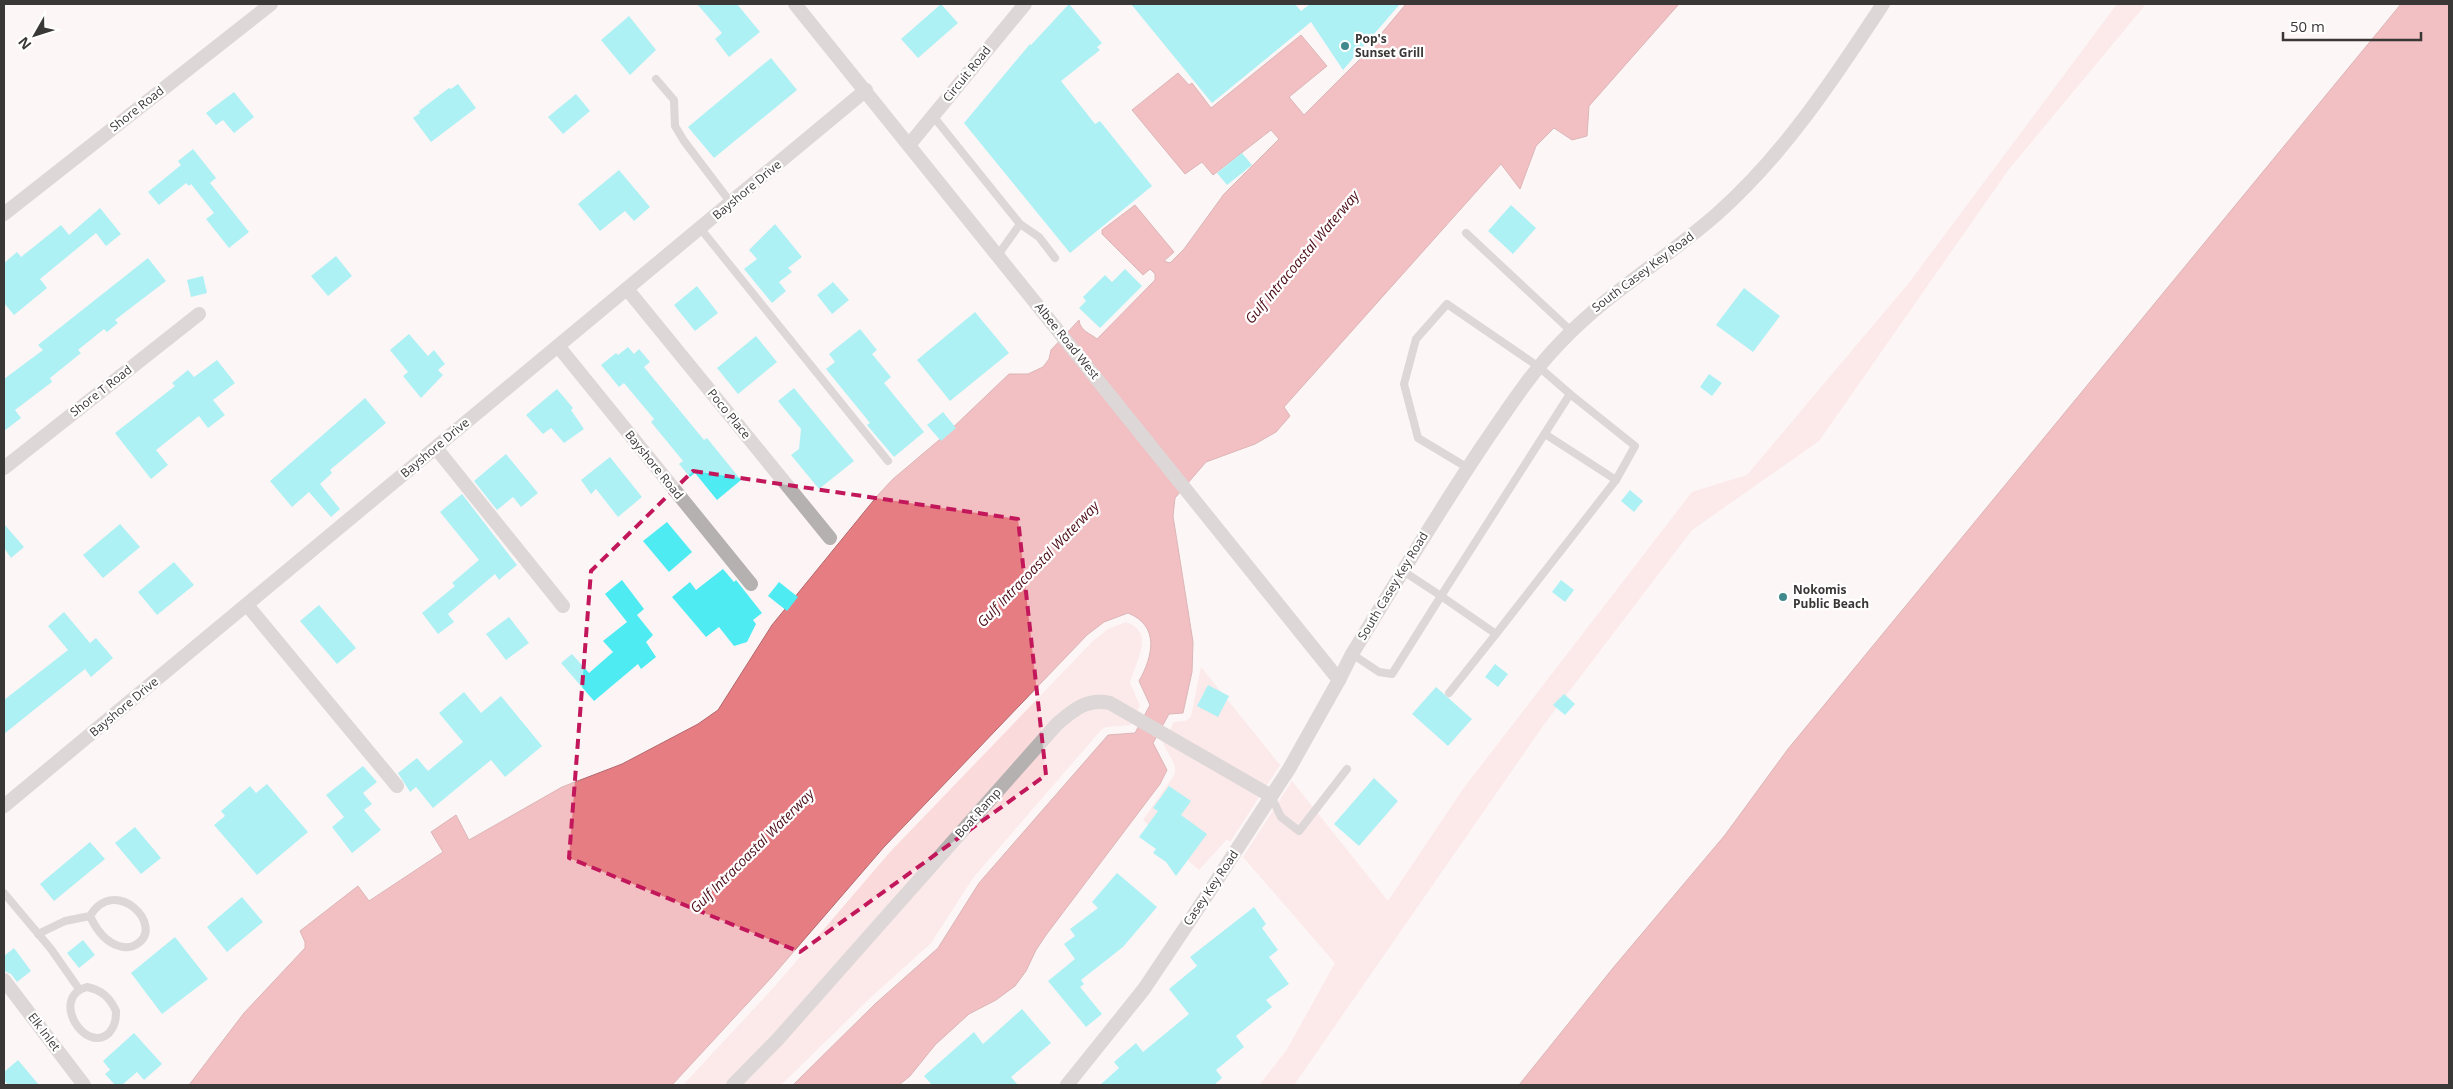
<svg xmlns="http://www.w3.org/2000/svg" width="2453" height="1089" font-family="'Open Sans',sans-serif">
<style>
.green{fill:#fadadb}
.water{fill:#e57d83;stroke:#b2686c}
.building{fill:#4eebf2}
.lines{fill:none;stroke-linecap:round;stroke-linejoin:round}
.service{stroke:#b5b1b1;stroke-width:8}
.minor{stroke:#b5b1b1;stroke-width:14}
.tertiary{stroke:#b5b1b1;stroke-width:14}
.marked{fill:none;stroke:#c2185b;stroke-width:4;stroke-dasharray:10 6;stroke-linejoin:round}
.poi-dot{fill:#41898c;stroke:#fff;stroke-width:2}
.labels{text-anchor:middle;stroke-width:4.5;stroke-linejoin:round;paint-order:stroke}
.poi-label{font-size:12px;font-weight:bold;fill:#3a3737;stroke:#fff;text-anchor:start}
.street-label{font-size:12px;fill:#3a3737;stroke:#fff}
.water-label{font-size:14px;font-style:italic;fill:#4e0d17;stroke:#fff}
</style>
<rect width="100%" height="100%" fill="#fdf5f5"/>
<g class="green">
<polygon points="2117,4 2146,4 2009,169 1819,441 1692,530 1545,723 1294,1085 1259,1085 1286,1051 1335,963 1243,857 1292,781 1388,901 1463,789 1692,492 1747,475 1908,284"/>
<path d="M1126,622C1157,633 1134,663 1130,683L1140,706L1130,725L1106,727L1102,729L973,878L931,943L870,998L781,1085H683L776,985L890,852L1093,641L1108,629Z"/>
<polygon points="1201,667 1280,765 1230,842 1227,839 1199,870 1143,820 1175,774 1175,766 1163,743 1174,722 1186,721 1191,717"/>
</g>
<g class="water">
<path d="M1406,4H1679L1589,106L1587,136L1572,140L1554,128L1536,146L1520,189L1501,164L1284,407L1290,416L1276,432L1255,444L1206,462L1175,498L1173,516L1193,642L1192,672L1183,713L1169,714L1153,743L1167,770L1160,784L1046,935L1036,950L1026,971L1015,986L996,1000L969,1014L935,1045L910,1076L899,1085H793L875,1004L938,948L979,883L1108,735L1135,733L1150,705L1139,681C1153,656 1160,626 1128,613L1104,622L1087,635L884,847L770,979L672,1085H189L244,1013L305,948V942L300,931L358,886L369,901L443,852L431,832L456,815L469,840L562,787L622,764L698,724L718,710L772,625L878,495L893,479L945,435L1009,374H1028L1043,367L1049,359L1051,350L1079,320C1080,331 1090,333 1097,339L1155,280V274L1150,269L1143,275L1102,234V230L1135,205L1174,252L1164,261L1170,263L1184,249L1224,194L1279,139L1271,130L1213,175L1202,162L1185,174L1132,110L1178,73L1189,85L1192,83L1211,108L1301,35L1327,66L1289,97L1304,115L1360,59Z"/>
<polygon points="2401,4 2449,4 2449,1085 1519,1085 1613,968 1725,835 1788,749"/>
</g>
<g class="building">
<polygon points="697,4 737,4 760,32 729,57 715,39 722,33"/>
<polygon points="941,4 958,23 918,58 901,39"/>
<polygon points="1069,4 1102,43 1097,47 1100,50 1061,81 1095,124 1100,121 1152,186 1070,253 964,123 1030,44 1031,45"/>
<polygon points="1131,4 1295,4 1301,11 1310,4 1400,4 1343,70 1311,22 1212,103"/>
<polygon points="629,16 656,50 630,75 601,40"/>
<polygon points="771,58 797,90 714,158 688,127"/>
<polygon points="458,84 476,108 431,142 413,118 420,113 419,111 449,88 451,89"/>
<polygon points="234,92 254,117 234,133 223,120 216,125 206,113"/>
<polygon points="576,94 590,111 563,134 548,117"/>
<polygon points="193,149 216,178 210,183 249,232 229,248 206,219 214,213 191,184 189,186 186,183 159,205 148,192 181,165 178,161"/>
<polygon points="1242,153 1252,165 1227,185 1217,173"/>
<polygon points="619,170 650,207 634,221 625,211 600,231 578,204"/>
<polygon points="1511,205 1536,228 1513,254 1488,231"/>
<polygon points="100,208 121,234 106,246 96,233 40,279 47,288 14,315 4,303 4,263 17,252 21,257 61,225 69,235"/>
<polygon points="775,224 802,257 788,268 792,272 779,282 786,291 772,303 744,269 757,259 749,250"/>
<polygon points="336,256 352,276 328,296 311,276"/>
<polygon points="148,258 166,281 115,320 118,323 107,332 104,329 78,350 81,353 50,378 52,382 15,410 21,418 4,431 4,379 43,350 38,345"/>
<polygon points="1125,269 1142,286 1100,328 1079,308 1086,301 1083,297 1105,275 1112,282"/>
<polygon points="203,276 207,293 191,297 187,280"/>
<polygon points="833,282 849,300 832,314 817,295"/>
<polygon points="697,286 718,313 695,331 674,305"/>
<polygon points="1744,288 1780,316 1753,352 1716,325"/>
<polygon points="975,312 1009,353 950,401 917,360"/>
<polygon points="860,329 877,350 872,354 891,377 884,383 924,432 894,457 867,425 870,423 826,369 835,362 829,354"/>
<polygon points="409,334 428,356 434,350 445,364 438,370 443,375 421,398 403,376 408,372 390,350"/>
<polygon points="756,336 777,362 738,394 717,368"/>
<polygon points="628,347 634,354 639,349 650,362 644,367 704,440 707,438 741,480 717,500 695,473 690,477 679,464 683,461 651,422 654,419 624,383 619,387 601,365 616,353 618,355"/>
<polygon points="217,360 235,383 213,400 225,415 208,428 199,416 156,450 168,465 151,479 115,433 175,386 172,383 188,370 194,377"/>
<polygon points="1709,374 1722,383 1712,396 1700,387"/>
<polygon points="794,388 854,461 819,489 791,455 799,449 801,429 778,401"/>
<polygon points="557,389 573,408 571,410 584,429 564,443 551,428 543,434 526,415"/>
<polygon points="365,398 386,423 330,470 332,473 320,484 340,509 331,517 309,492 292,507 270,481"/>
<polygon points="943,412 956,428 941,441 927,425"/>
<polygon points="506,454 538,493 521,507 513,497 497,510 474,481"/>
<polygon points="610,457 642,497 618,517 596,489 591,494 581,480"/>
<polygon points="1630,490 1643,501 1634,512 1621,501"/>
<polygon points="462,494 517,565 499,580 495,574 448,614 454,622 438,634 422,613 455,586 452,583 479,560 440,512"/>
<polygon points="667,522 692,552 669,572 643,541"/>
<polygon points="4,524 24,547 11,558 4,548"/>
<polygon points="120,524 140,547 103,578 83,555"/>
<polygon points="174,562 194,585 157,615 138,592"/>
<polygon points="723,569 734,582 736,580 762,613 753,620 756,624 747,642 734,646 719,627 706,637 672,597 690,582 696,590"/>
<polygon points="622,580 644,609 637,615 653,635 646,642 656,657 641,669 638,664 594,701 561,663 572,654 589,673 613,652 603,641 627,622 605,594"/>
<polygon points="1561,580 1574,590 1565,602 1552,592"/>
<polygon points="779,582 798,597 787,611 768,596"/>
<polygon points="319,605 356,648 337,664 300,621"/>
<polygon points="64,612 90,643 96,638 113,658 91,677 85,669 4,734 4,700 68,650 48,626"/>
<polygon points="509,617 529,643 506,660 486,634"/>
<polygon points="1495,664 1508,674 1498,687 1485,677"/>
<polygon points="1208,685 1229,696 1218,717 1197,706"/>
<polygon points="1436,687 1472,719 1448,746 1412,714"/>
<polygon points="464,692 481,713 501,696 542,746 505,777 491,760 433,808 416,787 410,792 398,773 417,758 428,771 463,742 439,713"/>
<polygon points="1564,694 1575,704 1565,715 1553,705"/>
<polygon points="363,766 377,782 363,793 372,804 364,810 381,830 352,853 332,827 344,817 326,795"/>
<polygon points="1374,778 1398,801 1359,846 1334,824"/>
<polygon points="267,784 308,832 257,875 214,825 225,816 221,811 250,786 256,793"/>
<polygon points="1169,786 1191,801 1181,815 1207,834 1176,876 1166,862 1153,853 1156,849 1139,837 1158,811 1153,808"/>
<polygon points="135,827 161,858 141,874 115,843"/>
<polygon points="90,842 105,859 54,901 40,884"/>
<polygon points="1117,873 1157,907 1123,947 1081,980 1084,984 1080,987 1102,1014 1086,1027 1048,981 1075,959 1064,944 1075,936 1070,929 1098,908 1092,902"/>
<polygon points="242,897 263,922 227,952 207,927"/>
<polygon points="1254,907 1266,924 1262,928 1278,950 1269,957 1289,984 1266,1000 1272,1007 1236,1036 1244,1047 1216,1070 1222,1078 1214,1085 1100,1085 1119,1068 1114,1062 1136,1043 1143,1052 1189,1014 1169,989 1197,966 1190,957"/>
<polygon points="175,937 208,979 162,1014 131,973"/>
<polygon points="83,940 95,955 79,968 67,953"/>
<polygon points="14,948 31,971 17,982 11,974 4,971 4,956"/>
<polygon points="1022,1009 1051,1043 1011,1077 1018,1085 932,1085 924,1076 974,1032 983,1044"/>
<polygon points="134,1033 162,1064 144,1080 137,1072 122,1085 115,1085 105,1074 110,1070 103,1061"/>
<polygon points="18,1060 39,1085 8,1085 4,1080 4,1072"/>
</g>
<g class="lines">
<g class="service">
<polyline points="656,79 674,100 675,126 684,141 731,203"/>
<polyline points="933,116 1020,224 1039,237 1055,258"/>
<polyline points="700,228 888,461"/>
<polyline points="1466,233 1571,331"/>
<polyline points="998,255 1020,224"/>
<polyline points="1570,394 1635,446 1616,480"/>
<polyline points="1403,571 1441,596 1570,394 1539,367 1447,304 1416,339 1404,384 1418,438 1468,468"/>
<polyline points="1352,654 1379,672 1392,674 1441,596 1496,634 1616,480 1545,434"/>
<polyline points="1449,693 1496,634"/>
<polyline points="1271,796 1281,817 1299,831 1347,769"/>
<polyline points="4,893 51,949 79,989"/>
<path d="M38,934L65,921L90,916C96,929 105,942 119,946C125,948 131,948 137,944C166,926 115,874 90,916"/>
<path d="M87,987C102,990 110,998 116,1011C116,1020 115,1026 109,1033C85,1055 49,997 87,987Z"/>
</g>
<g class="minor">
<polyline points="909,145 1025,4"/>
<polyline points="4,214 271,4"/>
<polyline points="627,289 830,538"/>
<polyline points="558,346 751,584"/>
<polyline points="436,448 563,606"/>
<polyline points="4,468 199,314"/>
<polyline points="247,605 397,786"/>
<path d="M1339,680L1352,654C1395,584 1437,514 1483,445C1507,410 1530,374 1560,343C1607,293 1666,259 1717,214C1784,155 1835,77 1883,4"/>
<polyline points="4,980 84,1085"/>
<path d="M733,1085L778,1039L1057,724C1073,710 1087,698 1110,703L1271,796"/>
</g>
<g class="tertiary">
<polyline points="795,4 1339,680 1289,769 1213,886 1144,989 1067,1085"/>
<polyline points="4,806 866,90"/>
</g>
</g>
<path d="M0 0H2453V1089H0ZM693,471L1018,519L1046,775L800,952L569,858L591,571Z" fill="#fdf5f5" fill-opacity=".55" fill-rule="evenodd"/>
<path class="marked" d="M693,471L1018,519L1046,775L800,952L569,858L591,571Z"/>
<g class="poi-dot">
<circle cx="1345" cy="46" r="5"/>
<circle cx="1783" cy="597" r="5"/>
</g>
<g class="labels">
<g class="poi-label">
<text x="1355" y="43">Pop's<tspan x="1355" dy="14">Sunset Grill</tspan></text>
<text x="1793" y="594">Nokomis<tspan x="1793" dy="14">Public Beach</tspan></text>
</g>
<g class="street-label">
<text transform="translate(967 74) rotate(-51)" y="4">Circuit Road</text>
<text transform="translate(137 109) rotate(-38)" y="4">Shore Road</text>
<text transform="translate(747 190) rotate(-40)" y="4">Bayshore Drive</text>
<text transform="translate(1643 272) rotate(-37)" y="4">South Casey Key Road</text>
<text transform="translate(1067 341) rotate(51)" y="4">Albee Road West</text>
<text transform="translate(101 391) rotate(-38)" y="4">Shore T Road</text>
<text transform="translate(729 414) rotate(51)" y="4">Poco Place</text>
<text transform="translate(435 448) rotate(-40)" y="4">Bayshore Drive</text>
<text transform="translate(654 465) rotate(51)" y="4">Bayshore Road</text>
<text transform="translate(1393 586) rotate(-59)" y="4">South Casey Key Road</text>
<text transform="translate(124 707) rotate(-40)" y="4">Bayshore Drive</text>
<text transform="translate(978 813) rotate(-48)" y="4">Boat Ramp</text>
<text transform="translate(1211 888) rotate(-56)" y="4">Casey Key Road</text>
<text transform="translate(44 1032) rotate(53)" y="4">Elk Inlet</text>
</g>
<g class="water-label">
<text transform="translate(1302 257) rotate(-50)" y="5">Gulf Intracoastal Waterway</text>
<text transform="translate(1038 564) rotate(-46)" y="5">Gulf Intracoastal Waterway</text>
<text transform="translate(752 851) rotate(-45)" y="5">Gulf Intracoastal Waterway</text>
</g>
</g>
<rect width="2453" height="1089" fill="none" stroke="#3a3737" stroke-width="10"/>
<g transform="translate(35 35) rotate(231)" stroke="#ffffff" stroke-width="4" paint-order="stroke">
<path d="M0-4L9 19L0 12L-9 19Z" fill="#3a3737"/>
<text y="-8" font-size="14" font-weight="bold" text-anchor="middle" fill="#3a3737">N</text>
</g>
<path d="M2283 32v8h138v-8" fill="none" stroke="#3a3737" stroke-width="2.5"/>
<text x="2290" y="32" font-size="15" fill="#3a3737" stroke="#ffffff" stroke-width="4" paint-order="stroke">50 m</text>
</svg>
